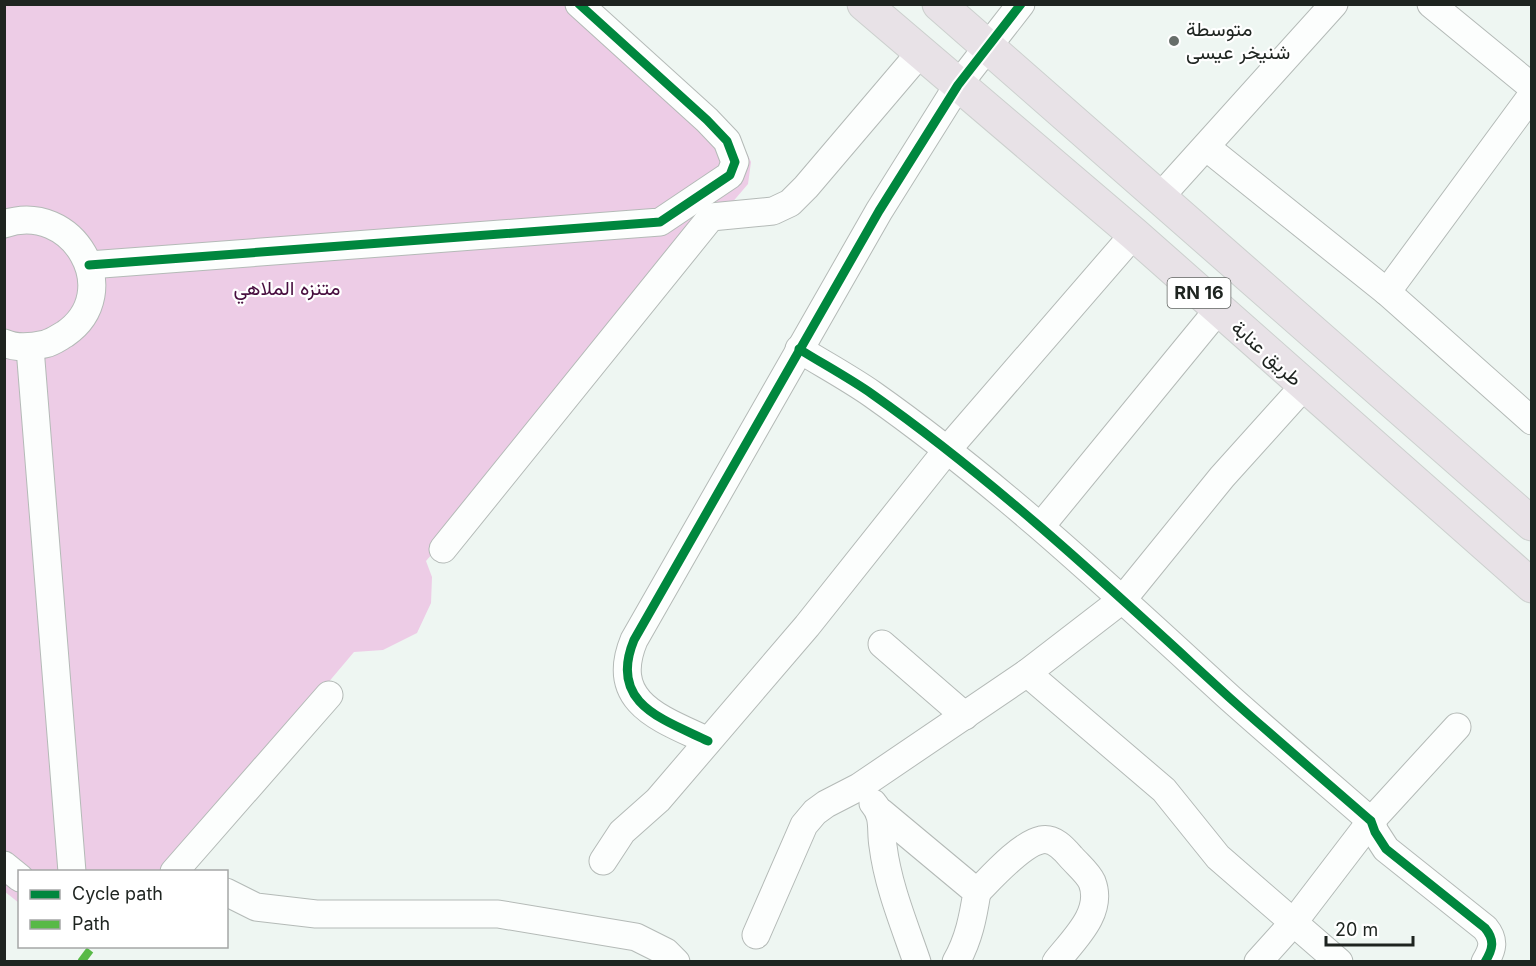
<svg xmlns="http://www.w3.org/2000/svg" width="1536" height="966" font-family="Inter,Vazirmatn,sans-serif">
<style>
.green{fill:#edcce6}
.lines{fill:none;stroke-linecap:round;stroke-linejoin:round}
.street-casing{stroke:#b4bab7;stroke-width:29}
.highway-casing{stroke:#ccd0ce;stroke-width:35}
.street{stroke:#fcfefd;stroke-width:27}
.highway{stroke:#e8e2e7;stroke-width:33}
.quiet{stroke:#58b947;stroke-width:8;stroke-dasharray:15 8;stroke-linecap:butt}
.cycleway-casing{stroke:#fff;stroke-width:13}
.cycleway{stroke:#00873e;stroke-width:9}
.poi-dot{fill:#676e6a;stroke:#fff;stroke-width:2}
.labels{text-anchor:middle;stroke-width:4.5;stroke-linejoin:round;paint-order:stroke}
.shield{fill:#fff;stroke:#626663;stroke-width:1.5}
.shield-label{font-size:18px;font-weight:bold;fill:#1e2420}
.poi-label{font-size:20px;fill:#1e2420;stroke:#fff;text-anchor:start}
.park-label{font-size:20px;fill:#470d3e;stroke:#fff}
.street-label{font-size:20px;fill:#1e2420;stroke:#fff}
</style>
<rect width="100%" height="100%" fill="#eef6f2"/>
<polygon class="green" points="4,5 594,5 743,145 751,162 748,184 426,561 432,577 431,603 417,633 383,650 354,652 169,871 20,872 19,903 4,891"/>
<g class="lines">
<g class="street-casing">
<g id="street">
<polyline points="1431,4 1532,87"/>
<polyline points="1206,147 1387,292 1532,421"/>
<polyline points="1160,197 1334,4"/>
<path d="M4,224C73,200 126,292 65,334C58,338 53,342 45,344C32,347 17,349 4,343"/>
<polyline points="89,265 660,222 730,175 735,162 727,141 707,120 579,4"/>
<polyline points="1387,292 1532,95"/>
<polyline points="30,348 72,872"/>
<path d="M799,349C823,364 849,378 872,394C1001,485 1115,593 1231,699C1277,740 1324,780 1371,821L1375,832L1386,849L1485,928C1495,940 1493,949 1485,962"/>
<polyline points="1041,526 1218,310"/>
<polyline points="443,549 711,217 773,211 790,203 806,187 920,53"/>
<polyline points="882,644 965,716"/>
<polyline points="1027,673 1164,790 1218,857 1339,962"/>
<path d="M708,741C662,719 608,703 634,640L879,211L958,85L1021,4"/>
<path d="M873,803C885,817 880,829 883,846C888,886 904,924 917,962"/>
<path d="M881,812L977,892C973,917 969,939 956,962"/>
<polyline points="603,861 622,832 658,800 807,626 947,450 1134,234"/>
<polyline points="4,865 20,878"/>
<polyline points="174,872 329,695"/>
<polyline points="226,892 256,907 316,914 498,914 636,937 666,952 676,962"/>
<path d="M977,892C991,878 1021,844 1041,840C1054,837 1064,849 1071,857C1078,865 1088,873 1092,882C1104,913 1073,940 1056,962"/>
<polyline points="756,935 804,825 815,812 826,804 859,787 1027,673 1123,599 1222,477 1304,386"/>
<polyline points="1258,962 1293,923 1371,821 1457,727"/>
</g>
</g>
<g class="highway-casing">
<g id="highway">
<polyline points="864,4 1134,234 1532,586"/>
<polyline points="939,4 1532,524"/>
</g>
</g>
<use href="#street" class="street"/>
<use href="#highway" class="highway"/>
<polyline class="quiet" points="81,962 93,946"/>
<g class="cycleway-casing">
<g id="cycleway">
<polyline points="89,265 660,222 730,175 735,162 727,141 707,120 579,4"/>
<path d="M799,349C823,364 849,378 872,394C1001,485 1115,593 1231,699C1277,740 1324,780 1371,821L1375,832L1386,849L1485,928C1495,940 1493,949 1485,962"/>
<path d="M708,741C662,719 608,703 634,640L879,211L958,85L1021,4"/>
</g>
</g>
<use href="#cycleway" class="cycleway"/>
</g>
<circle class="poi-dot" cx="1174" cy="41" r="6"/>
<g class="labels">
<rect class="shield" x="1167.5" y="278" width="63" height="30" rx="4.5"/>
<g class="shield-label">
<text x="1199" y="299">RN 16</text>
</g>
<g class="poi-label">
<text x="1186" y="36">متوسطة<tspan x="1186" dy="23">شنيخر عيسى</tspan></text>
</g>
<g class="park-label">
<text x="287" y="295">متنزه الملاهي</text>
</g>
<g class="street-label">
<text transform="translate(1267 353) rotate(42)" y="7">طريق عنابة</text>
</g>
</g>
<rect width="1536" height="966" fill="none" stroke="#1e2420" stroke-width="12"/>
<rect x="18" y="870" width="210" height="78" fill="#ffffff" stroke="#a5a7a6" stroke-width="1.5"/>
<rect x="30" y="890" width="30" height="9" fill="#00873e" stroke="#a5a7a6" stroke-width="1.5"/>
<text x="72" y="900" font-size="18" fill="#1e2420">Cycle path</text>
<rect x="30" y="920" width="30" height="9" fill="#58b947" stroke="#a5a7a6" stroke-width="1.5"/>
<text x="72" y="930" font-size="18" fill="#1e2420">Path</text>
<path d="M1326 936v9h87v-9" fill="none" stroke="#1e2420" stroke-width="3"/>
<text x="1335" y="936" font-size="18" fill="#1e2420" stroke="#ffffff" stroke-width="4.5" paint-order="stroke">20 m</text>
</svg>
